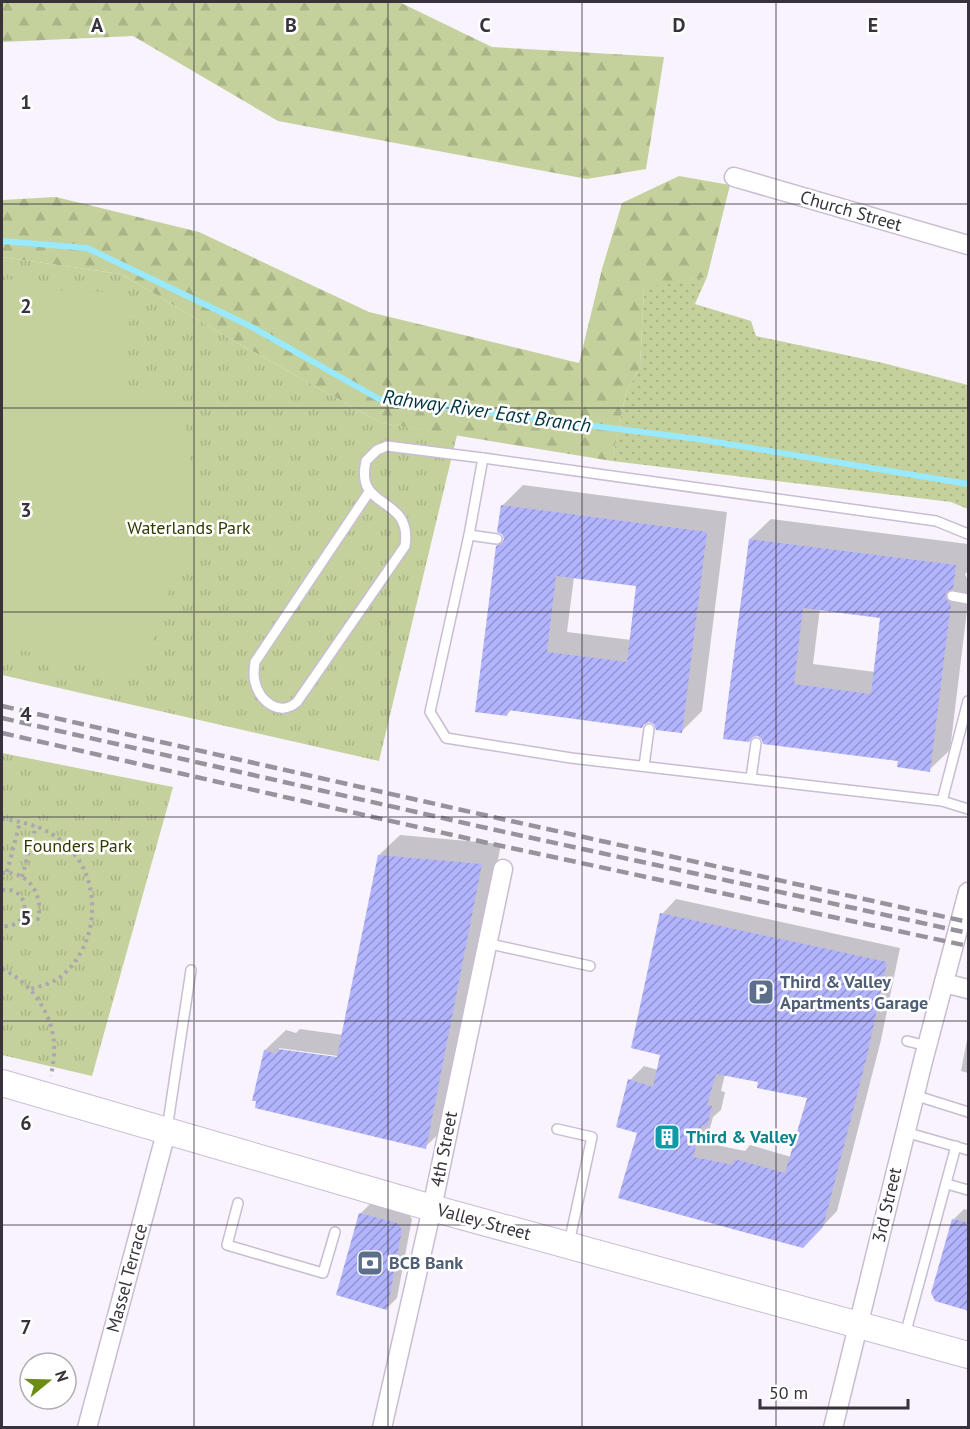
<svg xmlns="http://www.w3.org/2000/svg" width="970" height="1429" font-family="'PT Sans',sans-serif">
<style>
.grass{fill:url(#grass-dots)}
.forest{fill:url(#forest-firs)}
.park{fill:url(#park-tufts)}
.pitch{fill:#c4d19c}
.shadow{fill:#0003;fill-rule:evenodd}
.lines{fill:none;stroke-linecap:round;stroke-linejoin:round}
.stream{stroke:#99e9ff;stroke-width:6}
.building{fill:url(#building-hatch);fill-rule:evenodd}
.service-casing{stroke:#c9bcd3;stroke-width:12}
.minor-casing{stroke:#c9bcd3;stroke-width:21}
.secondary-casing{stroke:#c9bcd3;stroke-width:28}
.path{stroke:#aba6af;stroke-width:4;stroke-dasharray:3 4.5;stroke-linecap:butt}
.service{stroke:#fff;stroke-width:9}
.minor{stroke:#fff;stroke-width:18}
.secondary{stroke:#fff;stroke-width:26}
.rail{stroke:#97929b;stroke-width:4.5;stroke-dasharray:12 6;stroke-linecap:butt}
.grid{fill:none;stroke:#37323b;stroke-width:1.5;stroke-opacity:0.55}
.labels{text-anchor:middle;stroke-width:5;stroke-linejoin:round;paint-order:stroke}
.street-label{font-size:18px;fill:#37323b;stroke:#fff}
.park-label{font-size:18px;fill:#313a00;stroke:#fff}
.service-label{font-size:18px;font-weight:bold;fill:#4e5e75;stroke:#fff;text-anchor:start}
.culture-label{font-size:18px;font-weight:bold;fill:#0d838f;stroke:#fff;text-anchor:start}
.water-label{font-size:20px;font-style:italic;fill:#003540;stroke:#fff}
.grid-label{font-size:20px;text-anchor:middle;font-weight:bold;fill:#37323b;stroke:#fff;stroke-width:5;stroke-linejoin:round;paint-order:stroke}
</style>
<defs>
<pattern id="grass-dots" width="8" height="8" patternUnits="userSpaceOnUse" patternTransform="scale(1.5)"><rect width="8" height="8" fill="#c4d19c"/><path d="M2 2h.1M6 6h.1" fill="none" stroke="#a9b487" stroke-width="1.8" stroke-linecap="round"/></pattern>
<pattern id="forest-firs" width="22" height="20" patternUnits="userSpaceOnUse" patternTransform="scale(1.5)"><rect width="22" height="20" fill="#c4d19c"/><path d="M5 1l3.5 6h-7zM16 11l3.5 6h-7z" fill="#a9b487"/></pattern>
<pattern id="park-tufts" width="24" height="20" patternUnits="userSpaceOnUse" patternTransform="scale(1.5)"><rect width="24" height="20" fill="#c4d19c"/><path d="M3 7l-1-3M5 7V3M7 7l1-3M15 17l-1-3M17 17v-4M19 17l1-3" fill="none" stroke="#a9b487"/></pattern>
<pattern id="building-hatch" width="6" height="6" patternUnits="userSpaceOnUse" patternTransform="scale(1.5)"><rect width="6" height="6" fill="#b3b4fe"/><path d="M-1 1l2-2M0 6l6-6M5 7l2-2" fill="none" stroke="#9293cf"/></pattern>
</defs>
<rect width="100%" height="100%" fill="#f8f3fc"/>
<polygon class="grass" points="707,277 695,304 751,321 756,336 883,363 968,385 968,509 951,502 612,461 626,393 640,367 644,287"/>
<g class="forest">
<polygon points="2,2 399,2 492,47 664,57 646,169 587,179 278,121 133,36 2,42"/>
<polygon points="679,176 730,185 707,277 644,288 640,367 626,393 612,461 381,423 227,337 121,274 2,257 2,200 56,197 199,232 369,312 579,363 602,269 622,203"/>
</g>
<g class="park">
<polygon points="2,257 121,274 227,337 381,423 457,435 379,761 2,675"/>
<polygon points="2,753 173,787 92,1076 2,1055"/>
</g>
<polygon class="pitch" points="11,279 13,289 110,292 130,312 121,400 179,390 205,548 182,552 148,655 123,676 2,645 2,280"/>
<g class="shadow">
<path d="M523,485L727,512L702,711L681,732L649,721L642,726L512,709L507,715L497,546L505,539L502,506ZM574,577L638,585L631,640L567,632Z"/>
<path d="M771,519L968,544V571L965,574L968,581V602L950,750L929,770L899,760L764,742L750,539ZM820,608L882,616L875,672L813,664Z"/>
<path d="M400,835L501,844L446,1127L425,1147L254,1099L265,1050L286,1030L296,1033L300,1029L343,1035L379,855ZM279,1048L345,1057V1060L279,1051Z"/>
<path d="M676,899L900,948L881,1040L837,1211L817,1232L639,1132L630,1080L644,1066L658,1070L662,1054V914ZM725,1074L760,1081L808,1097L791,1157L750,1145L745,1151L706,1143L713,1117L721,1110L725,1092L721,1091Z"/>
<polygon points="968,1035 968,1073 961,1071"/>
<polygon points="371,1203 408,1213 412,1219 397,1298 387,1308 360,1214"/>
<polygon points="964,1209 968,1210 968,1309 954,1219"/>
</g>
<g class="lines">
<polyline class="stream" points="2,241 87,248 250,326 379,399 698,439 968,484"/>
</g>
<g class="building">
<path d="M501,505L707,532L682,733L656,730L654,724L649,722L644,724L642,728L508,710L507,716L475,712L496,546L502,544L504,539L502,534L497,532ZM556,576L636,586L627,662L547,652Z"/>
<path d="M749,539L956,565L953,589L947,591L945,595L947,601L951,603L930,772L897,767L898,761L763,744L762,740L758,736L753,737L749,742L723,739ZM803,608L880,618L871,694L794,684Z"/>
<polygon points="378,855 482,864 426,1149 255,1108 256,1101 252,1101 264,1050 276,1054 278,1049 337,1057"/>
<path d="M660,913L887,962L867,1056L823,1227L803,1248L618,1198L637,1133L616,1127L628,1079L653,1087L660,1055L631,1048ZM716,1074L758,1082L757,1088L807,1098L785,1173L734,1159L733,1165L693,1157L702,1125L707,1126L712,1106L707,1105Z"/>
<polygon points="359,1213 397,1223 402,1230 387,1310 336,1295"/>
<polygon points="952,1219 969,1223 969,1311 935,1301 931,1293"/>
</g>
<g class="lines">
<g class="service-casing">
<g id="service">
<polyline points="483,458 469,535 430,712 446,738 571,758 942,801 968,809"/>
<path d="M369,492L255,662C254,669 253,675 255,682C259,700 279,718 297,702L405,546C413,494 354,512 366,461L377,450L387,446L483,458L936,521L968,534"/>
<polyline points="469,535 497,539"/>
<polyline points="952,596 968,599"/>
<polyline points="644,766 649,729"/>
<polyline points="751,778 756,743"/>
<polyline points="942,801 968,701"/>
<polyline points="486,943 590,966"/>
<polyline points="907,1041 927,1046"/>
<polyline points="914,1095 968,1112"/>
<polyline points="167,1129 191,970"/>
<polyline points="557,1129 592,1137 569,1243"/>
<polyline points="905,1132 968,1150"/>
<polyline points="947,1184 968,1190"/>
<polyline points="238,1203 227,1245 323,1273 335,1232"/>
<polyline points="905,1335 956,1146"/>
</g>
</g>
<g class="minor-casing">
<g id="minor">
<polyline points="734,177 968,245"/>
<polyline points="944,983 968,989"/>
<polyline points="87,1428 167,1129"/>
<polyline points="382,1428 432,1208 503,869"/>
<polyline points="833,1428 923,1061 968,892"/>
</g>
</g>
<g class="secondary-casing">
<polyline id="secondary" points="2,1083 432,1208 968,1355"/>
</g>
<g class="path">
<path d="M2,819C26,822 50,828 68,847C103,881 99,943 63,975C54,983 41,986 30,989"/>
<polyline points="7,872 20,822"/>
<path d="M2,873C28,870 44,895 38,919L23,915"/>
<polyline points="22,877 36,826"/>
<path d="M2,890C32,886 32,929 2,926"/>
<path d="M2,969C29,981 52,1012 54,1043C55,1053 53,1065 51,1076"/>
</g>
<use href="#service" class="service"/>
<use href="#minor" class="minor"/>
<use href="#secondary" class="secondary"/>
<g class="rail">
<polyline points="2,706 493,817 968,922"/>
<polyline points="2,718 491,829 968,933"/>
<polyline points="2,733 488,843 968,946"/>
</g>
</g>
<path class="grid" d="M194,2V1428M388,2V1428M582,2V1428M776,2V1428M2,204H968M2,408H968M2,612H968M2,817H968M2,1021H968M2,1225H968"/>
<defs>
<g id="parking-square" transform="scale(1.35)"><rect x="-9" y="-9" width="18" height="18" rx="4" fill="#5c6f8a" stroke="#fff"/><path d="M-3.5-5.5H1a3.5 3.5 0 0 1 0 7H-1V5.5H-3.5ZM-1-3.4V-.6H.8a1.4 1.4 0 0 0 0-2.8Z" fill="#fff"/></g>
<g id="building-square" transform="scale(1.35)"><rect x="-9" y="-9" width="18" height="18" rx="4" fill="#0f9aa8" stroke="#fff"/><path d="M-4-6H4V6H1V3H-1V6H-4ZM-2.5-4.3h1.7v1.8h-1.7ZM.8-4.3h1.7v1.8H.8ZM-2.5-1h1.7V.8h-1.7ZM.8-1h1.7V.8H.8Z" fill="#fff"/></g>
<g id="bank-square" transform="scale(1.35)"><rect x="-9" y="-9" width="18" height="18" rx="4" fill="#5c6f8a" stroke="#fff"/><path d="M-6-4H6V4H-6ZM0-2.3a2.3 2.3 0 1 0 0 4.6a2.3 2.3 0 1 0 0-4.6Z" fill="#fff"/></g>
</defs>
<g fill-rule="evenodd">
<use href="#parking-square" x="761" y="992"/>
<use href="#building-square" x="667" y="1137"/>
<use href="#bank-square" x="370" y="1263"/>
</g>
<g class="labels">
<g class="street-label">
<text transform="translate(851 211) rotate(16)" y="6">Church Street</text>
<text transform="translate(444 1149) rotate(-79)" y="6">4th Street</text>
<text transform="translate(887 1205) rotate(-77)" y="6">3rd Street</text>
<text transform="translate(484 1222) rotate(15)" y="6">Valley Street</text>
<text transform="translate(127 1278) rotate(-75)" y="6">Massel Terrace</text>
</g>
<g class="park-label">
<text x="189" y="534">Waterlands Park</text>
<text x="78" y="852">Founders Park</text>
</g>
<g class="service-label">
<text x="780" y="988">Third &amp; Valley<tspan x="780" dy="21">Apartments Garage</tspan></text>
<text x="389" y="1269">BCB Bank</text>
</g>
<g class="culture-label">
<text x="686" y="1143">Third &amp; Valley</text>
</g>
<g class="water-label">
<text transform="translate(487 411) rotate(8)" y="7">Rahway River East Branch</text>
</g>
</g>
<g class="grid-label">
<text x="97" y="32">A</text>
<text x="291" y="32">B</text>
<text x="485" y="32">C</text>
<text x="679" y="32">D</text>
<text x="873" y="32">E</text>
<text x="26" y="109">1</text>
<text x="26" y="313">2</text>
<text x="26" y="517">3</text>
<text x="26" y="721">4</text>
<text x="26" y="925">5</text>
<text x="26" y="1130">6</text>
<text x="26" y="1334">7</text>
</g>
<rect width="970" height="1429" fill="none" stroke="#37323b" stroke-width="6"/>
<g transform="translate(48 1381) rotate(71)"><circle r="28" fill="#ffffff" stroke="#afadb1" stroke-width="1.5"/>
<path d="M0-4.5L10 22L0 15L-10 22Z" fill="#6c8d11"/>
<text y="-9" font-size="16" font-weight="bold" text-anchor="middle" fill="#37323b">N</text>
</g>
<path d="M760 1399v9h148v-9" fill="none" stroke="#37323b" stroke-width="3"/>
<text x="769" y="1399" font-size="18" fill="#37323b" stroke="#ffffff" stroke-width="4.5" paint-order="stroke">50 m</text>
</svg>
